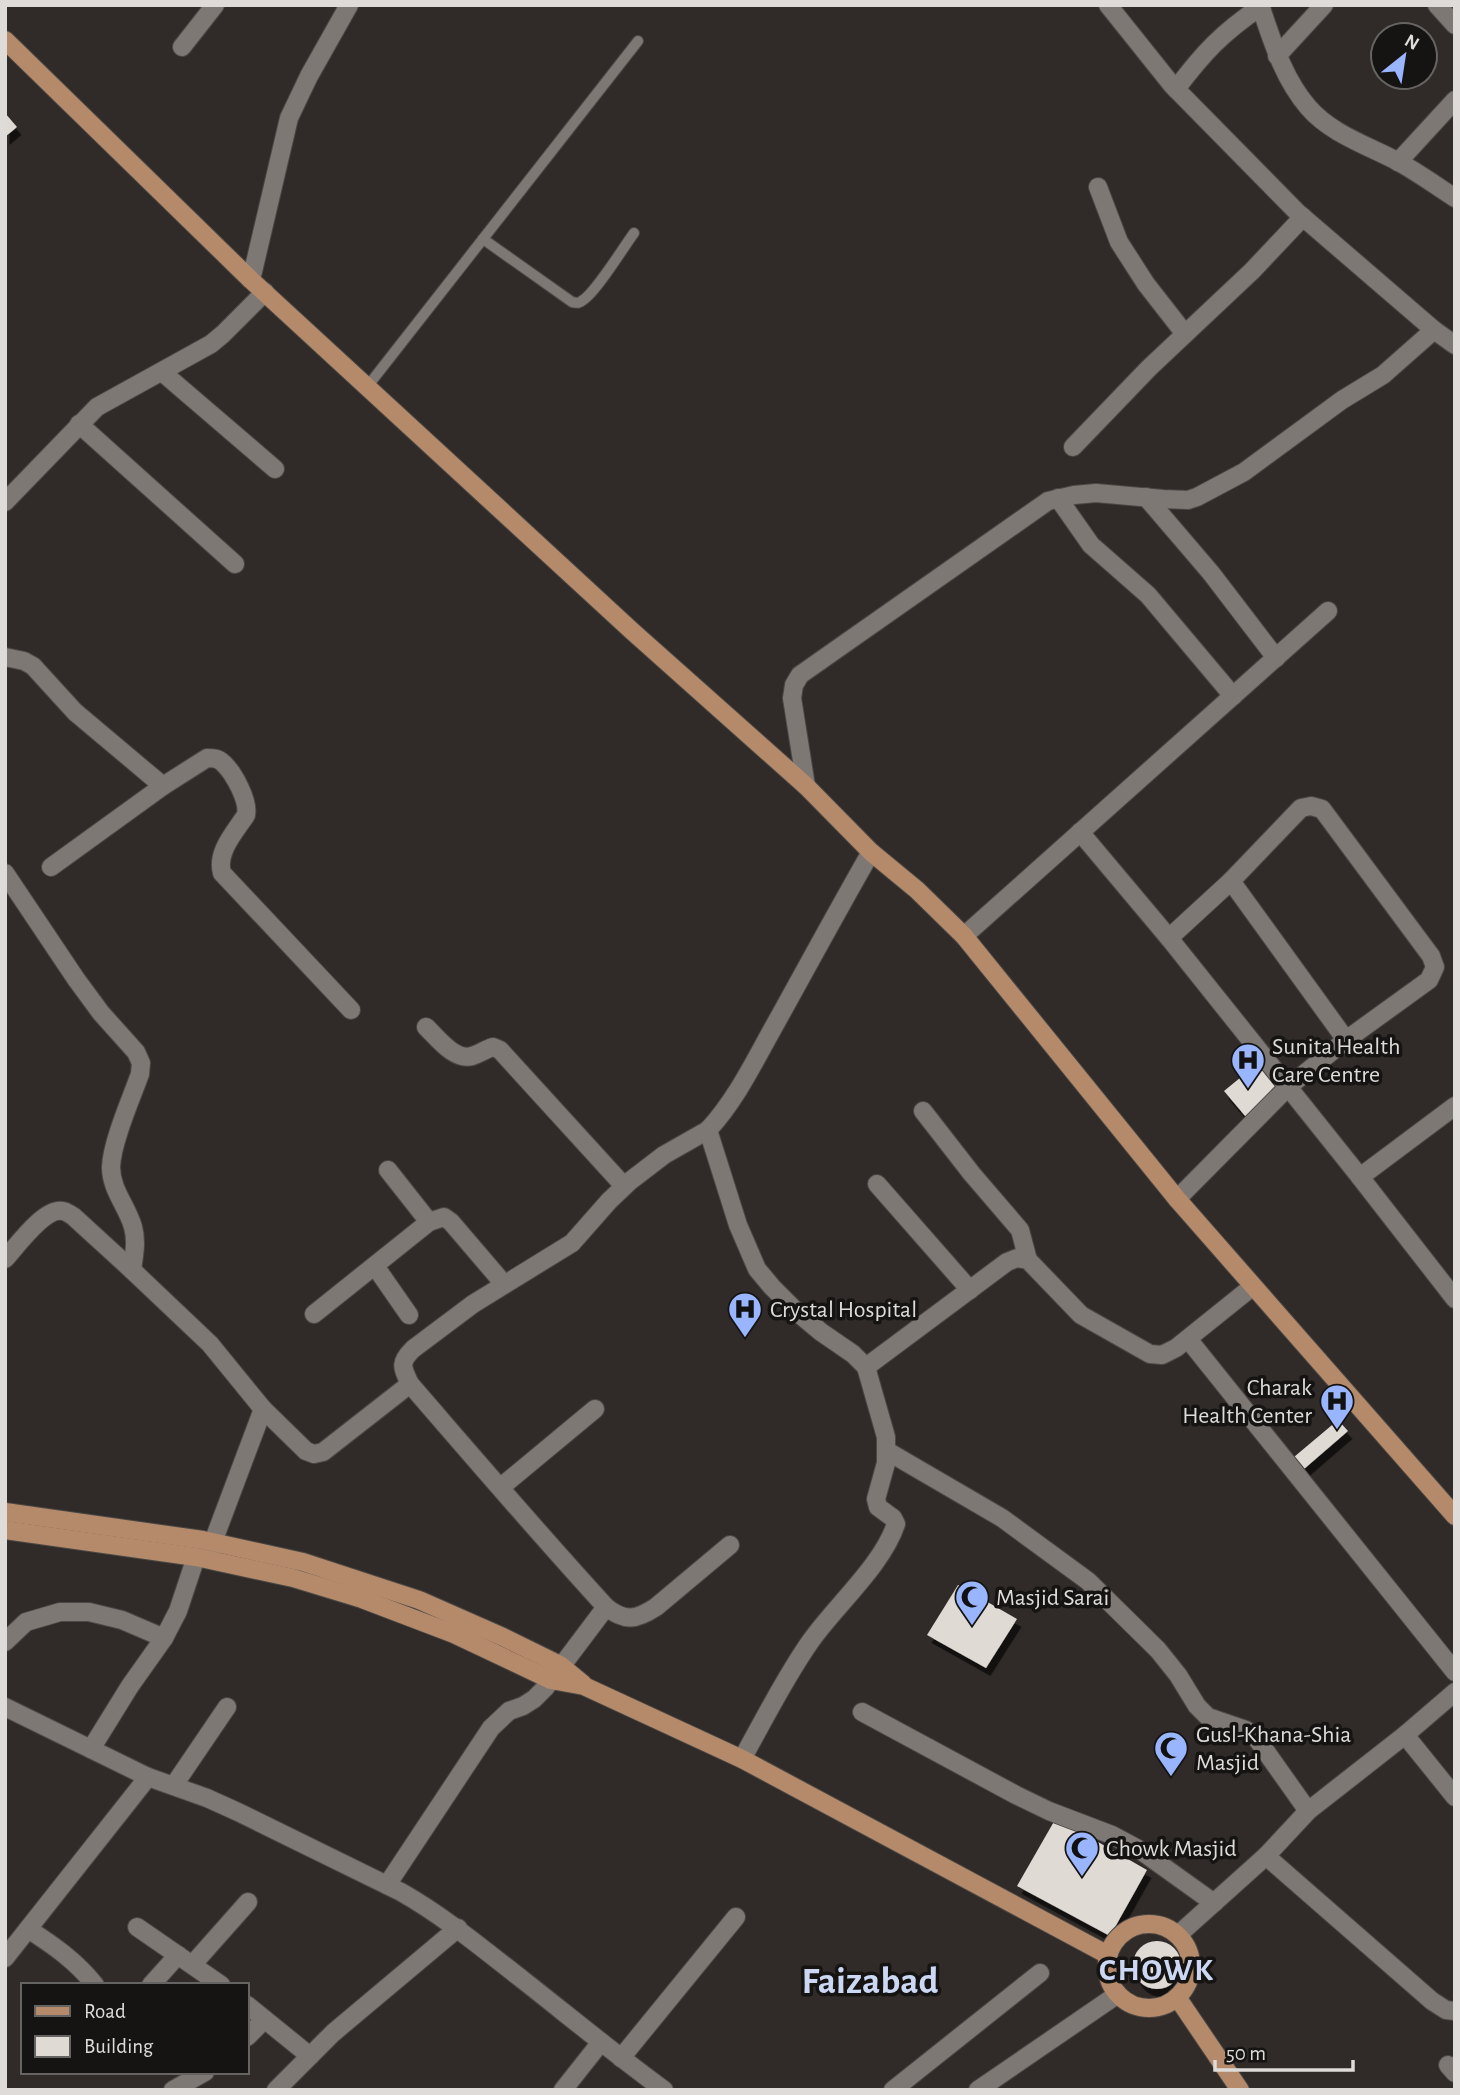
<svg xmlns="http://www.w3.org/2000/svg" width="1460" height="2095" font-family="'Alegreya Sans',sans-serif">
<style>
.building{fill:#e0dad5;filter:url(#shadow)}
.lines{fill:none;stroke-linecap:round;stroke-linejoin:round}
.lane-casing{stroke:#4b4845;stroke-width:12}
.street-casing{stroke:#4b4845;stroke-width:20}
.secondary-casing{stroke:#4b4845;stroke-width:20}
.primary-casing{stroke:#4b4845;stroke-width:20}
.lane{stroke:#7e7875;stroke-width:10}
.street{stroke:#7e7875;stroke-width:18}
.secondary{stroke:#7e7875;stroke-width:18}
.primary{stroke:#b58a6a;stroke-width:18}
.labels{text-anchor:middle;stroke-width:7;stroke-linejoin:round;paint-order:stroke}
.poi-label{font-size:24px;fill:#dedbd9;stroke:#161413;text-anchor:start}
.district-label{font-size:32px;font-weight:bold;letter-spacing:2px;fill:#ccd8f3;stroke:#161413}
.town-label{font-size:38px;font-weight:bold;fill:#ccd8f3;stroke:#161413}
</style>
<defs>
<filter id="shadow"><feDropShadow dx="4.5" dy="8" stdDeviation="0" flood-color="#0009"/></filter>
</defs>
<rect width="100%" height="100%" fill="#302b28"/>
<g class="building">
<polygon points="5,113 17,127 5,137"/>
<polygon points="1257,1064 1279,1090 1246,1117 1224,1091"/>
<polygon points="1338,1420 1348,1431 1304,1469 1294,1457"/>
<polygon points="958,1585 1017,1619 986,1668 927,1635"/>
<polygon points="1056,1818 1147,1870 1110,1936 1017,1886"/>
<circle cx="1157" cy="1965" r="24"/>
</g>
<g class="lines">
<g class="lane-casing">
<g id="lane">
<path d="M483,239L572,302C578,303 578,304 583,300C596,292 623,248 634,233"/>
<polyline points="367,387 638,41"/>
</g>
</g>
<g class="street-casing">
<g id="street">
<polyline points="1108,5 1172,85 1297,212 1434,330 1455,345"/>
<path d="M1260,5C1272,40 1283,78 1308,107C1330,133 1366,145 1395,160C1416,171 1435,185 1455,198"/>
<polyline points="1437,5 1455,25"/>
<polyline points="182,47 215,5"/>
<polyline points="1277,56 1324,5"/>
<path d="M1176,89C1204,52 1222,33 1260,7"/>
<polyline points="1398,162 1455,100"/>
<polyline points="1098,187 1119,242 1146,284 1185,334"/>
<polyline points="251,280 289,118 309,76 349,5"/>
<polyline points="162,372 275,469"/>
<polyline points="79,424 235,564"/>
<polyline points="1073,447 1149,368 1252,271 1303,217"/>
<polyline points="1146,497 1211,573 1276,658"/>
<polyline points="1058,498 1091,545 1148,595 1233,696"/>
<polyline points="5,502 97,407 211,344 223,334 265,292"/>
<polyline points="5,657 24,661 33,666 75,712 163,786"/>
<polyline points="806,786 792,698 794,685 800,675 1048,501 1074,495 1096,493 1163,499 1188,500 1197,497 1244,472 1342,400 1383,375 1434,330"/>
<polyline points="1080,832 1169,938 1360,1177"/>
<path d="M51,867L163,786L207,758C213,758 218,758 223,763C234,773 249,801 246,815C235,832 216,852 222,873L351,1010"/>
<path d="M5,873L76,979L101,1013L136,1052L141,1063L140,1074C131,1099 112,1142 111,1167C111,1190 127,1206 133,1227C137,1241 134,1256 132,1270"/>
<polyline points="1231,881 1346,1040"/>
<polyline points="964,936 1328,611"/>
<polyline points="1169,938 1231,881 1301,808 1311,806 1322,809 1431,956 1435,967 1429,980 1346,1040 1288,1087 1177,1199"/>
<path d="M426,1027C437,1037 454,1061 472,1056C479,1054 486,1049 493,1047L500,1050L624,1186"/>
<polyline points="1455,1106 1360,1177 1455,1299"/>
<polyline points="923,1111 972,1174 1020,1230 1028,1260"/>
<path d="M708,1130L664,1155L630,1181L609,1201L572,1243L473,1304L413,1349C399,1363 402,1367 410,1384C475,1459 539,1534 606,1607C625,1622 636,1620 656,1607L730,1545"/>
<polyline points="388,1170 429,1222"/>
<polyline points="877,1184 970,1290"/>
<path d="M5,1259C17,1246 44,1208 62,1211C66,1211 69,1214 73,1216L132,1270L210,1344L263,1409L306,1451L314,1454L323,1452L410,1384"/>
<polyline points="375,1266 409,1315"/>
<polyline points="314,1314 429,1222 444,1217 451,1222 504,1284"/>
<polyline points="1188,1339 1455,1672"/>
<polyline points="866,1367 1007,1262 1017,1258 1028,1260 1081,1315 1150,1354 1162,1355 1176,1348 1252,1287"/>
<polyline points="887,1451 1002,1518 1088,1581 1158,1650 1178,1675 1197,1706 1208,1717 1246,1730 1257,1739 1308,1811"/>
<polyline points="501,1487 595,1409"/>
<polyline points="209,1557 213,1542 263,1409"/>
<polyline points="5,1642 26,1622 60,1612 89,1612 122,1620 164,1638"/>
<path d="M5,1707L148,1777L207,1798L238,1812L401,1892C445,1917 483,1949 523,1980C570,2017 616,2055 664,2090"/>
<polyline points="862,1712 1016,1795 1049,1811 1112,1835 1140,1850 1214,1903"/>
<polyline points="1405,1735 1455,1797"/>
<polyline points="91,1749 130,1686 164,1638 178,1611 196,1557"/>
<path d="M742,1759C764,1720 784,1679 810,1642C835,1606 882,1566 896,1524L893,1518L878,1507L876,1499L886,1463V1437L866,1367L853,1354L821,1332L797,1312L772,1287L757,1269L738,1225L708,1130C737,1099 756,1058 777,1021C808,965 839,908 871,852"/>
<polyline points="174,1785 227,1707"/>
<polyline points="1266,1856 1432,2001 1446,2010 1455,2011"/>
<polyline points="387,1885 491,1728 509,1711 523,1706 534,1699 545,1688 606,1607"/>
<polyline points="137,1927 221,1985"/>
<path d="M28,1929C53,1945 76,1961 95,1985"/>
<polyline points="5,1958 148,1777"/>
<polyline points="193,1964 248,1902"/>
<polyline points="151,1985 178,1955"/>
<polyline points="247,2005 310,2056"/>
<polyline points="247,2037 264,2020"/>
<polyline points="621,2058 736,1917"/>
<polyline points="1448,2065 1455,2073"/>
<polyline points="173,2090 205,2072"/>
<polyline points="276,2090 333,2033 458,1928"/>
<polyline points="563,2090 601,2042"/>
<polyline points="893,2090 1040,1973"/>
</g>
</g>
<g class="secondary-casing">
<g id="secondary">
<polyline points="1178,1935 1266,1856 1308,1811 1405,1735 1455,1692"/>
<polyline points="978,2090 1118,1994"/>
</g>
</g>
<g class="primary-casing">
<g id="primary">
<polyline points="5,40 251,280 632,631 806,786 871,852 917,890 964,936 1177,1199 1455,1516"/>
<polyline points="5,1512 203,1540 303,1562 419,1600 503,1637 560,1665 583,1684"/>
<polyline points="5,1530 196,1557 293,1578 362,1599 454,1634 551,1680 584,1686 742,1759 1108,1955"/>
<circle cx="1149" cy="1966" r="42"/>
<polyline points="1177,1997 1240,2090"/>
</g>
</g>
<use href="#lane" class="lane"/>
<use href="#street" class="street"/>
<use href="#secondary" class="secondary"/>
<use href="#primary" class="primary"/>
</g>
<defs>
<g id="hospital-pin" transform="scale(1.75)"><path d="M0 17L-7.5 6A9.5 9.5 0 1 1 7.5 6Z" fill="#99b5fd" stroke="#161413"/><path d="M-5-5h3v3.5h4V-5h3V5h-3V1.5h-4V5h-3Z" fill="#111"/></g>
<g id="mosque-pin" transform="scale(1.75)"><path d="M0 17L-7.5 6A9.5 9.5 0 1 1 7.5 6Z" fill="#99b5fd" stroke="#161413"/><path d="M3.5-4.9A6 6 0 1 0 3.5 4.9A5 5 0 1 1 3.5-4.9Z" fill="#111"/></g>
</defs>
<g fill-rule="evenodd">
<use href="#hospital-pin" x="1248" y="1060"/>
<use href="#hospital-pin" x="745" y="1309"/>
<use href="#hospital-pin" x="1337" y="1401"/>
<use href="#mosque-pin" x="972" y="1597"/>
<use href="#mosque-pin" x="1171" y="1748"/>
<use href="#mosque-pin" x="1082" y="1848"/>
</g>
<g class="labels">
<g class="poi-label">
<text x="1272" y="1054">Sunita Health<tspan x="1272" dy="28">Care Centre</tspan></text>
<text x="770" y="1317">Crystal Hospital</text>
<text x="1312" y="1395" text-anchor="end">Charak<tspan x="1312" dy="28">Health Center</tspan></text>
<text x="996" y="1605">Masjid Sarai</text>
<text x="1196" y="1742">Gusl-Khana-Shia<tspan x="1196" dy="28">Masjid</tspan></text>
<text x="1106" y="1856">Chowk Masjid</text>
</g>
<g class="district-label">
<text x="1157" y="1980">CHOWK</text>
</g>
<g class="town-label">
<text x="870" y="1993">Faizabad</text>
</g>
</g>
<rect width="1460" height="2095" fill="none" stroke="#dedbd9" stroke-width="14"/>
<rect x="21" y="1983" width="228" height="91" fill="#161413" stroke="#666462" stroke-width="2"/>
<rect x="35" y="2006" width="35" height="10" fill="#b58a6a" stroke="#666462" stroke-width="2"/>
<text x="84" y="2018" font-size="21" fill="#dedbd9">Road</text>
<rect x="35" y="2036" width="35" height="21" fill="#e0dad5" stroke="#666462" stroke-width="2"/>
<text x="84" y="2053" font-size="21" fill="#dedbd9">Building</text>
<g transform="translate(1404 56) rotate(30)"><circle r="33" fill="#161413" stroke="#666462" stroke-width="2"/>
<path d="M0-5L12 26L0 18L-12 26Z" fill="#99b5fd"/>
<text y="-10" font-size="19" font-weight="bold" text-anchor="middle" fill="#dedbd9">N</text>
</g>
<path d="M1215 2060v10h138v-10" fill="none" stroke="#dedbd9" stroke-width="3.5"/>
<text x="1226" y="2060" font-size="21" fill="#dedbd9" stroke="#161413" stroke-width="5" paint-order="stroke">50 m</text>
</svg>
